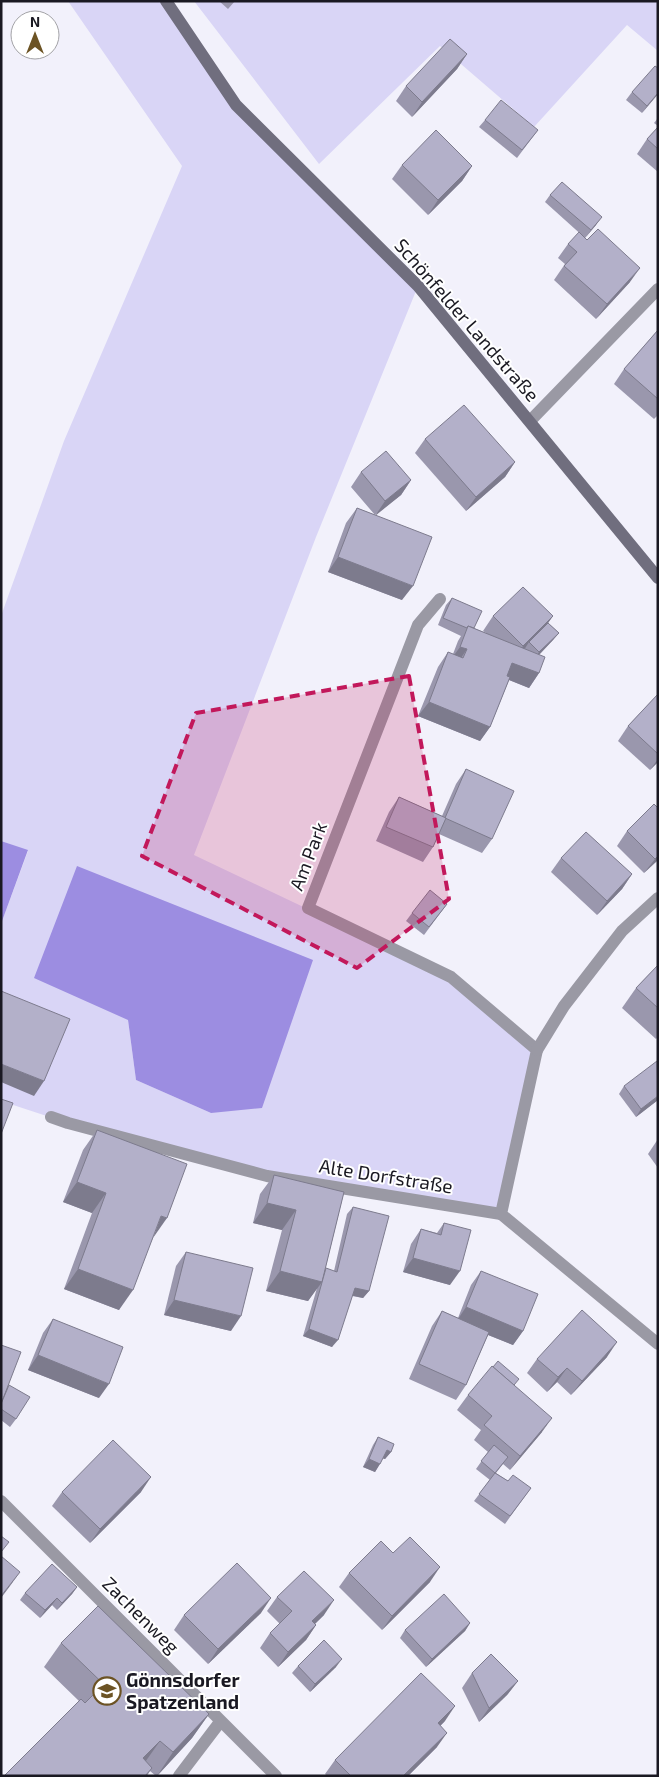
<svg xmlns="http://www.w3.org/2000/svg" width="659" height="1777" font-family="'Exo 2',sans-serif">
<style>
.green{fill:#d9d5f6;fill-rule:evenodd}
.water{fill:#9c8de1}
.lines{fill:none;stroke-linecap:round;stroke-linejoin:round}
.lane{stroke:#9a99a4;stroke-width:12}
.street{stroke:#9a99a4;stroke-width:12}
.secondary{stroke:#706e7e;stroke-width:12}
.wall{fill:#9a97ad}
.shaded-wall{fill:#7d7b8d}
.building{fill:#b3b0c9;stroke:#7d7b8d}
.marked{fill:#c2185b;fill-opacity:0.2;stroke:#c2185b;stroke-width:4;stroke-dasharray:10 6;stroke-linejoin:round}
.labels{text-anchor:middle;stroke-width:4;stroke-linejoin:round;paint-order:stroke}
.street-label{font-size:19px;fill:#1a1922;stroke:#fff}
.poi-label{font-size:19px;font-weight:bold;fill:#1a1922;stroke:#fff;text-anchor:start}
</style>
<rect width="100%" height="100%" fill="#f2f1fb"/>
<g class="green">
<path d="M68,1H166L236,105L418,286L316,537L194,855L451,977L537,1050L501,1214L267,1176L68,1123L1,1101V924L28,851L1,841V616L64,441L182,166ZM128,1020L211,1113L136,1080Z"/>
<polygon points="194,1 658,1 658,51 627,25 534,127 440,46 319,164"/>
</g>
<g class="water">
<polygon points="1,841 28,850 1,924"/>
<polygon points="77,866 313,960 262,1108 211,1113 136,1080 128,1020 34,978"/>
</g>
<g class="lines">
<g class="lane">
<polyline points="530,421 658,289"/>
<polyline points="51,1117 68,1123 267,1176 501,1214"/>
</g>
<g class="street">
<polyline points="440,599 418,625 308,908 451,977 537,1050 501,1214 658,1344"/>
<polyline points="537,1050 564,1006 622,931 658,898"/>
<polyline points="1,1501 276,1776"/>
<polyline points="179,1776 220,1722"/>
</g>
<polyline class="secondary" points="166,1 236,105 418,286 658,578"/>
</g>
<g class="wall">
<polygon points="219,1 235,1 228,9"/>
<polygon points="467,54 457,69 412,117 396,101 406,86"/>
<polygon points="658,68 658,94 642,113 626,100 632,92"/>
<polygon points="658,118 658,126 654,123"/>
<polygon points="485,120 538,130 517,158 479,127"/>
<polygon points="658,127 658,172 637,154 647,139"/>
<polygon points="402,165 472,166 462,181 428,215 392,179"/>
<polygon points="550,195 596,225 585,238 545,202"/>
<polygon points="568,244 630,282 596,319 554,280 565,264 558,258"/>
<polygon points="658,330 658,415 654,419 614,384 624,369"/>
<polygon points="425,439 515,462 505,477 466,511 415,453"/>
<polygon points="361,472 411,480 401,495 375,515 402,600 328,572 346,523 357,508 375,515 351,487"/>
<polygon points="452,598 474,628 486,633 483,631 493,616 553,616 548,623 559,633 553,640 539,655 539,673 529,688 509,680 490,727 480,741 418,716 438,667 448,652 453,654 458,641 461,636 438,625 446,605"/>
<polygon points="658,694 658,762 650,770 618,741 628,726"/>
<polygon points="466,769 492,839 482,853 439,834 433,847 423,862 376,841 389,812 399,797 442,816 456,784"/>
<polygon points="658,808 658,860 644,873 617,846 627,831"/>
<polygon points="561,858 632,874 622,889 597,915 551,872"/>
<polygon points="447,904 424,935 406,921 412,913"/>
<polygon points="658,965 658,1037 656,1039 622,1008 636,988"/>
<polygon points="624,1086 658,1100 636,1117 619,1094"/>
<polygon points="97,1130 153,1238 119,1310 64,1289 92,1213 63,1202 83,1150"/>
<polygon points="658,1139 658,1168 648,1154"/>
<polygon points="274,1175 344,1192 325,1270 334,1271 347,1214 353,1207 369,1291 363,1298 352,1296 332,1347 303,1336 317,1288 308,1301 266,1291 282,1230 253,1223 260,1194"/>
<polygon points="444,1223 450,1285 403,1272 411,1244 421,1229 437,1233"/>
<polygon points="186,1252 231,1331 164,1315 176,1266"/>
<polygon points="481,1271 523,1331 513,1345 488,1335 466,1385 456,1400 409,1379 432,1326 442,1311 458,1318 471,1285"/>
<polygon points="53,1319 99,1398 28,1370 43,1333"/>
<polygon points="1,1345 8,1387 16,1419 10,1427 1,1420"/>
<polygon points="607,1357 571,1395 557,1382 547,1392 527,1373 537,1359"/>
<polygon points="515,1386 542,1432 510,1470 503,1464 496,1473 508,1481 531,1488 505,1524 474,1501 490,1480 476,1469 488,1452 474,1440 481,1430 457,1410 468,1395"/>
<polygon points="378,1437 391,1452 385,1459 383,1458 375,1472 363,1467 373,1445"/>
<polygon points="62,1492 141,1492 90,1543 52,1506"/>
<polygon points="349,1573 430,1582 382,1630 339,1587"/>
<polygon points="77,1587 72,1594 57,1610 52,1605 40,1618 20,1600 25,1593"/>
<polygon points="277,1597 324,1615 315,1624 316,1625 306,1640 278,1667 260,1648 270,1633 280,1624 267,1611"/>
<polygon points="261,1613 208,1664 174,1630 184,1615"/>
<polygon points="470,1623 465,1631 426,1667 400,1638 405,1630"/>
<polygon points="61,1643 209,1714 192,1738 157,1776 156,1776 150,1771 147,1776 4,1776 79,1701 44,1667"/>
<polygon points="298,1666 336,1667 310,1692 292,1673"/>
<polygon points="472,1673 518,1681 507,1695 479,1722 462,1688"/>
<polygon points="445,1721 440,1726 437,1747 408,1776 327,1776 325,1774 335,1760"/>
</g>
<g class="shaded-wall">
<polygon points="467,54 457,69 412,117 422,102"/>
<polygon points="658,93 658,94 642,113 647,106"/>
<polygon points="472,166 462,181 428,215 438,200"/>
<polygon points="602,217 596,225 585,238 591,230"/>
<polygon points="640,268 630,282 596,319 607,304"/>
<polygon points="515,462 505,477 466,511 476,497"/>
<polygon points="411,480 401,495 375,516 385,501"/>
<polygon points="338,557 413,586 402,600 328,572"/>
<polygon points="553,616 543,630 529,642 524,650 513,661 523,646"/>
<polygon points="559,633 553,640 534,660 539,652"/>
<polygon points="460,647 467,649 457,664 450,661"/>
<polygon points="512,663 539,673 529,688 502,677"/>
<polygon points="429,702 490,727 480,741 418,716"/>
<polygon points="658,759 658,762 650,770"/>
<polygon points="658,856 658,860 644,873 655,859"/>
<polygon points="632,874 622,889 597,915 607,901"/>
<polygon points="1,1064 44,1081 34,1096 1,1082"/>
<polygon points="658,1096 658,1100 636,1117 641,1109"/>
<polygon points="77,1182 106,1193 92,1213 63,1202"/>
<polygon points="267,1203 296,1210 282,1230 253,1223"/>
<polygon points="161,1216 167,1218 153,1238"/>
<polygon points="413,1258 460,1271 450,1285 403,1272"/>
<polygon points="78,1269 133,1290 119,1310 64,1289"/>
<polygon points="280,1271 322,1282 308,1301 266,1291"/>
<polygon points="355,1288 369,1291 363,1298 350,1295"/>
<polygon points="174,1300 241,1316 231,1331 164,1315"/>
<polygon points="466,1307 523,1331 513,1345 456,1322"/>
<polygon points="309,1329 338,1340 332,1347 303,1336"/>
<polygon points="617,1342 607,1357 571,1395 582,1381"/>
<polygon points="38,1355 109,1384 99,1398 28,1370"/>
<polygon points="567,1368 557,1382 547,1392 558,1377"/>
<polygon points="552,1418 542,1432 510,1470 520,1456"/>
<polygon points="387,1450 391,1452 385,1459 381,1458"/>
<polygon points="369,1459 380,1464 375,1472 363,1467"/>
<polygon points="151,1477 141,1492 90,1543 100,1529"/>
<polygon points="440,1567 430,1582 382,1630 392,1616"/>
<polygon points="20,1572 10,1586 1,1598 1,1596"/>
<polygon points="77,1587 72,1594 57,1610 62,1603"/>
<polygon points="57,1598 52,1605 40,1618 45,1610"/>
<polygon points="271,1598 261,1613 208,1664 218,1649"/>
<polygon points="334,1600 324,1615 302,1636 312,1621"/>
<polygon points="470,1623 465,1631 426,1667 432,1659"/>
<polygon points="316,1625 306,1640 278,1667 288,1652"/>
<polygon points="342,1659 336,1667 310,1692 315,1684"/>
<polygon points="518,1681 507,1695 479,1722 489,1708"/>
<polygon points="455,1706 445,1721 428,1738 438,1723"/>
<polygon points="209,1714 192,1738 157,1776 173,1752"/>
<polygon points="447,1733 437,1747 408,1776 403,1776"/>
<polygon points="160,1741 143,1765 143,1758"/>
</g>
<g class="building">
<polygon points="450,39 467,54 422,102 406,86"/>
<polygon points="655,66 658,68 658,93 647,106 632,92"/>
<polygon points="501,100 538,130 522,150 485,120"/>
<polygon points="658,127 658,149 647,139"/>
<polygon points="436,130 472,166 438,200 402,165"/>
<polygon points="562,182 602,217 591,230 550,195"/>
<polygon points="598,229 640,268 607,304 564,266 577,252 568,244 579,232 587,240"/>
<polygon points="658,330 658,399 624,369"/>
<polygon points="464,405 515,462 476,497 425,439"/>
<polygon points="386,451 411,480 385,501 361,472"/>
<polygon points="357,508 432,537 413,586 338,557"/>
<polygon points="523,587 553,616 523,646 493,616"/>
<polygon points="452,598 482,611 474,628 468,626 467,628 443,618"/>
<polygon points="548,623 559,633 539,652 529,642"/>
<polygon points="468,626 545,657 539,673 512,663 507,676 510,677 490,727 429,702 448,652 463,658 467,649 460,647"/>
<polygon points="658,694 658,754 628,726"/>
<polygon points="466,769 514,791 492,839 445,818"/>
<polygon points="399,797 446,818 433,847 386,827"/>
<polygon points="654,804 658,808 658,856 655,859 627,831"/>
<polygon points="586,832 632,874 607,901 561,858"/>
<polygon points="430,890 447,904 429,927 412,913"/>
<polygon points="658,965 658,1008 636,988"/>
<polygon points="1,991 70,1019 44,1081 1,1064"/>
<polygon points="657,1061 658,1096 641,1109 624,1086"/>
<polygon points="1,1099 13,1103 1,1134"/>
<polygon points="97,1130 187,1164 167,1218 161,1216 133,1290 78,1269 106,1193 77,1182"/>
<polygon points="274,1175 344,1192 322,1282 280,1271 296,1210 267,1203"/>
<polygon points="353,1207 389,1216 369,1291 355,1288 338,1340 309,1329 326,1268 337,1272"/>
<polygon points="444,1223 471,1230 460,1271 413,1258 421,1229 441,1235"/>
<polygon points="186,1252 253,1268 241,1316 174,1300"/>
<polygon points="481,1271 538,1294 523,1331 466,1307"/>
<polygon points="582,1310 617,1342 582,1381 567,1368 558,1377 537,1359"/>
<polygon points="442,1311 489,1332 466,1385 419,1364"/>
<polygon points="53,1319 123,1347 109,1384 38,1355"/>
<polygon points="1,1345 21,1352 1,1404"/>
<polygon points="498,1361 519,1379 514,1385 493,1367"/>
<polygon points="492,1366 552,1418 520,1456 484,1425 492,1416 468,1395"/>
<polygon points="9,1385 30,1397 16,1419 1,1409 1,1404"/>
<polygon points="378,1437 394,1444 391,1452 387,1450 380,1464 369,1459"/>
<polygon points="113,1440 151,1477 100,1529 62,1492"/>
<polygon points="494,1445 508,1457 495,1473 481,1461"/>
<polygon points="495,1473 508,1481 513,1475 531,1488 510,1516 479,1494"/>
<polygon points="1,1536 9,1542 1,1552"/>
<polygon points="410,1537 440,1567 392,1616 349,1573 381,1541 393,1553"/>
<polygon points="1,1556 20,1572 1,1596"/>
<polygon points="237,1563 271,1598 218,1649 184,1615"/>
<polygon points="52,1564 77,1587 62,1603 57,1598 45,1610 25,1593"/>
<polygon points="304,1571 334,1600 312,1621 316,1625 288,1652 270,1633 292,1611 277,1597"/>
<polygon points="444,1594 470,1623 432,1659 405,1630"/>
<polygon points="98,1606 209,1714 173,1752 160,1741 143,1758 152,1768 145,1776 4,1776 81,1699 85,1703 97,1691 112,1705 118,1698 61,1643"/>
<polygon points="324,1640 342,1659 315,1684 298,1666"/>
<polygon points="491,1654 518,1681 489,1708 472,1673"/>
<polygon points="421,1673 455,1706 438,1723 447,1733 403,1776 351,1776 335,1760"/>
</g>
<path class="marked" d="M409,676L449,899L357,968L142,856L196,713Z"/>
<defs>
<g id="school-ring" transform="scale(1.4375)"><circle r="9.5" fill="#fff" stroke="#6c5324" stroke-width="1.5"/><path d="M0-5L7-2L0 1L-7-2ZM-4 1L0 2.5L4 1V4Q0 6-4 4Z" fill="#6c5324"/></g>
</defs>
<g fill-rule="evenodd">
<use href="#school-ring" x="107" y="1691"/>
</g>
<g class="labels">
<g class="street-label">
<text transform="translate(467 320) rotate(49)" y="7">Schönfelder Landstraße</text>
<text transform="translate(308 856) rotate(-69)" y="7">Am Park</text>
<text transform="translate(386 1176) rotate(9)" y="7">Alte Dorfstraße</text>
<text transform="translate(141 1615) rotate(45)" y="7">Zachenweg</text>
</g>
<g class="poi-label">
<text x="126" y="1687">Gönnsdorfer<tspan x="126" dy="22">Spatzenland</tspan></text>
</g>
</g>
<rect width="659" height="1777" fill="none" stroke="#1a1922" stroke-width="5"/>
<g transform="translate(35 35)"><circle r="24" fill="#ffffff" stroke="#a3a3a7"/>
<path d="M0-4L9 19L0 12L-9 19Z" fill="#6c5324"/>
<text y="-8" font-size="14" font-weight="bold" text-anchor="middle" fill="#1a1922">N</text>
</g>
</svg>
